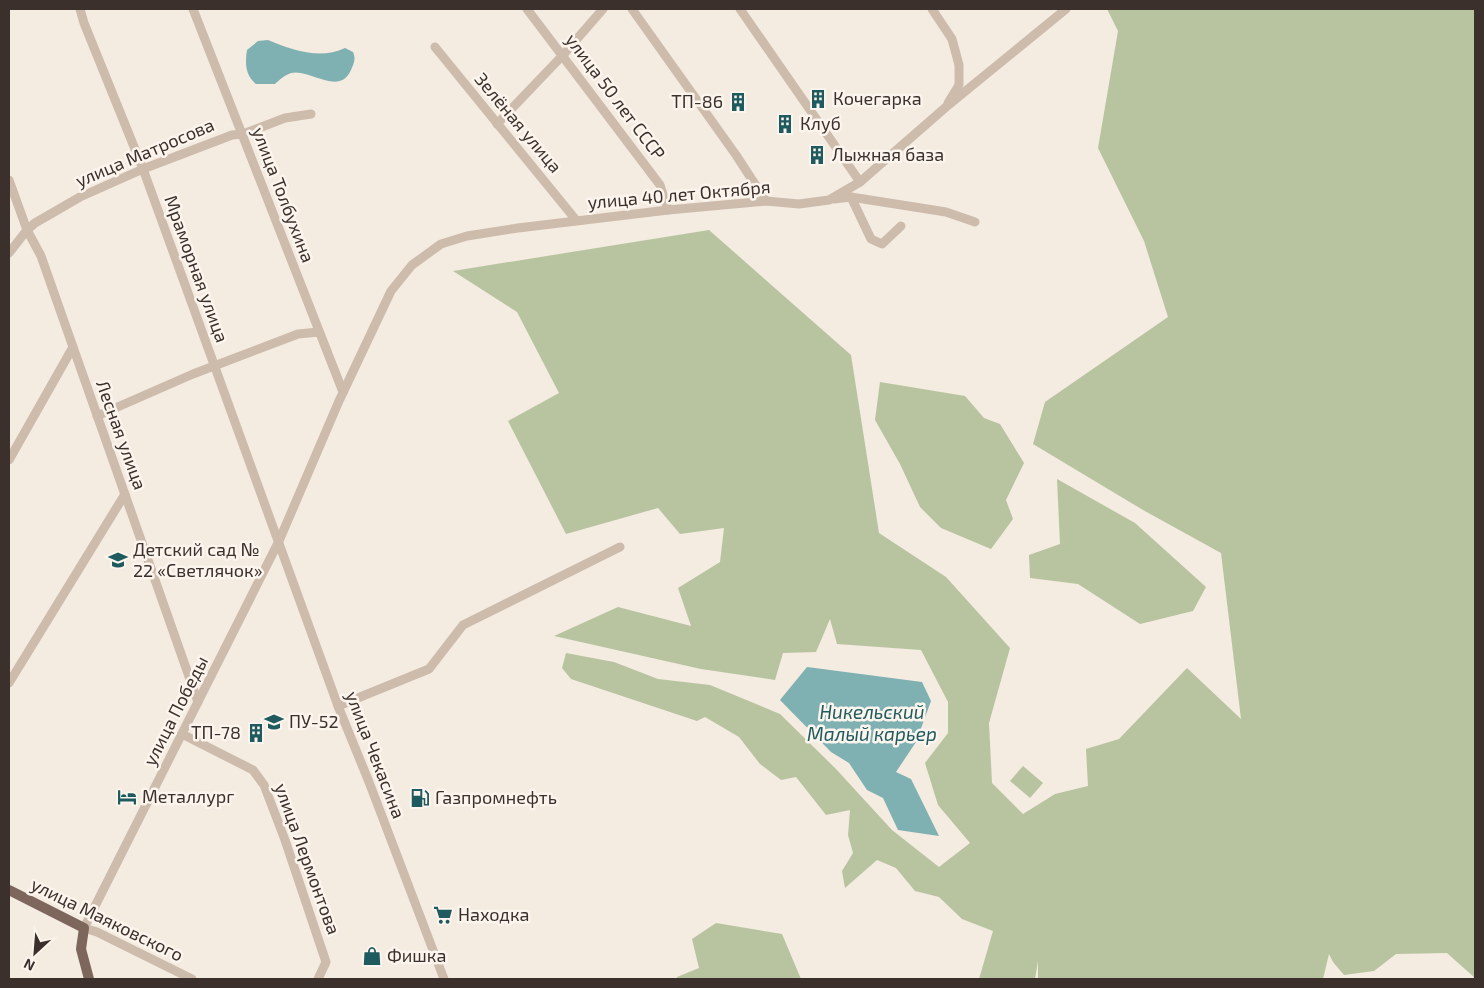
<svg xmlns="http://www.w3.org/2000/svg" width="1484" height="988" font-family="'Exo 2',sans-serif">
<style>
.green{fill:#b8c4a0}
.water{fill:#7fb0b2}
.lines{fill:none;stroke-linecap:round;stroke-linejoin:round}
.minor{stroke:#cdbbac;stroke-width:9}
.major{stroke:#7d675c;stroke-width:10}
.labels{text-anchor:middle;stroke-width:5;stroke-linejoin:round;paint-order:stroke}
.street-label{font-size:18px;fill:#3b302b;stroke:#fbf5ee}
.poi-label{font-size:18px;fill:#3b302b;stroke:#fbf5ee;text-anchor:start}
.water-label{font-size:19px;font-style:italic;fill:#1f5a5e;stroke:#fbf5ee}
</style>
<rect width="100%" height="100%" fill="#f4ebe1"/>
<g class="green">
<polygon points="1107,9 1475,9 1475,978 1447,953 1396,954 1374,971 1344,975 1333,962 1329,954 1323,979 1038,979 1038,961 1035,979 979,979 993,931 962,919 939,897 915,891 896,868 877,860 845,888 842,871 853,853 848,835 850,810 826,815 796,777 781,780 760,764 739,737 705,717 697,721 571,679 562,668 566,653 614,662 658,679 710,685 780,714 836,769 892,830 939,867 970,843 938,805 925,763 948,733 948,702 921,650 837,644 830,619 816,652 783,653 775,680 701,669 554,636 618,607 691,626 678,588 720,562 724,528 680,534 658,508 566,534 508,421 559,393 517,312 453,271 709,230 851,355 879,533 946,577 1010,648 989,723 992,783 1023,814 1055,794 1088,786 1086,749 1119,739 1187,668 1241,719 1221,553 1143,510 1033,444 1045,402 1168,317 1144,241 1098,148 1118,31"/>
<polygon points="880,382 965,396 984,418 1000,424 1024,463 1006,500 1013,519 991,549 941,528 920,507 900,464 875,420"/>
<polygon points="1057,479 1135,523 1206,587 1193,611 1140,624 1078,584 1030,578 1029,555 1060,544"/>
<polygon points="1023,766 1043,783 1030,798 1010,781"/>
<polygon points="716,923 782,934 801,979 677,979 677,977 699,968 692,939"/>
</g>
<g class="water">
<path d="M268,40C292,50 320,60 345,48L353,52C356,59 354,63 351,70C339,97 310,68 291,73C285,75 279,80 275,84H256C245,75 245,63 247,50L258,41Z"/>
<polygon points="807,667 922,682 931,701 916,742 896,772 911,779 939,836 898,830 883,798 867,790 849,763 831,752 780,700"/>
</g>
<g class="lines">
<g class="minor">
<polyline points="80,9 84,23 143,169 338,706 369,782 444,979"/>
<polyline points="193,9 343,392"/>
<polyline points="527,9 660,185 668,210"/>
<polyline points="632,9 736,155 766,201"/>
<polyline points="740,9 860,182"/>
<polyline points="932,9 952,39 959,65 959,85 948,103"/>
<polyline points="435,47 576,220"/>
<polyline points="497,124 563,55 603,9"/>
<polyline points="9,180 27,230 41,256 198,702"/>
<polyline points="851,197 871,239 882,244 901,226"/>
<polyline points="834,199 851,197 946,212 975,222"/>
<polyline points="9,253 27,230 35,223 80,197 143,169 232,135 243,134 285,118 311,114"/>
<polyline points="97,416 193,374 298,334 319,332"/>
<polyline points="9,460 73,347"/>
<polyline points="9,683 125,494"/>
<polyline points="338,706 429,669 463,625 620,547"/>
<polyline points="182,734 253,770 264,785 285,840 326,962 318,979"/>
<polyline points="192,979 97,932 84,928 279,541 339,401 391,291 412,265 441,244 467,236 518,228 668,210 766,201 799,204 829,200 860,182 946,107 1066,9"/>
</g>
<polyline class="major" points="9,890 84,928 81,949 89,979"/>
</g>
<defs>
<g id="building-bare" transform="scale(1.5)"><path d="M-4-6H4V6H1V3H-1V6H-4ZM-2.5-4.3h1.7v1.8h-1.7ZM.8-4.3h1.7v1.8H.8ZM-2.5-1h1.7V.8h-1.7ZM.8-1h1.7V.8H.8Z" fill="#1f5a5e" stroke="#fbf5ee" stroke-width="2.5" paint-order="stroke"/></g>
<g id="school-bare" transform="scale(1.5)"><path d="M0-5L7-2L0 1L-7-2ZM-4 1L0 2.5L4 1V4Q0 6-4 4Z" fill="#1f5a5e" stroke="#fbf5ee" stroke-width="2.5" paint-order="stroke"/></g>
<g id="university-bare" transform="scale(1.5)"><path d="M0-5L7-2L0 1L-7-2ZM-4 1L0 2.5L4 1V4Q0 6-4 4Z" fill="#1f5a5e" stroke="#fbf5ee" stroke-width="2.5" paint-order="stroke"/></g>
<g id="hotel-bare" transform="scale(1.5)"><path d="M-6-4.5h1.5V1H6V5H4.5V3h-9V5H-6ZM-4 0a1.8 1.8 0 1 1 3.6 0ZM.5 0V-2.5h3Q6-2.5 6 0Z" fill="#1f5a5e" stroke="#fbf5ee" stroke-width="2.5" paint-order="stroke"/></g>
<g id="fuel-bare" transform="scale(1.5)"><path d="M-5.5-6h7V0h2V4h1.3V-2.5L3-4.5l.8-.8L6-3V5H2.5V1h-1V6h-7ZM-4.2-4.7v3.2H.2V-4.7Z" fill="#1f5a5e" stroke="#fbf5ee" stroke-width="2.5" paint-order="stroke"/></g>
<g id="supermarket-bare" transform="scale(1.5)"><path d="M-6-5.5h2.5l.6 2H6L4.5 2H-2.5L-4.4-4H-6ZM-1.5 3.2a1.3 1.3 0 1 0 .1 0ZM3 3.2a1.3 1.3 0 1 0 .1 0Z" fill="#1f5a5e" stroke="#fbf5ee" stroke-width="2.5" paint-order="stroke"/></g>
<g id="shop-bare" transform="scale(1.5)"><path d="M-5-2.5h2.3a2.7 3.5 0 0 1 5.4 0H5L5.5 6h-11ZM-1.5-2.5h3a1.5 2.3 0 0 0-3 0Z" fill="#1f5a5e" stroke="#fbf5ee" stroke-width="2.5" paint-order="stroke"/></g>
</defs>
<g fill-rule="evenodd">
<use href="#building-bare" x="818" y="99"/>
<use href="#building-bare" x="738" y="102"/>
<use href="#building-bare" x="785" y="124"/>
<use href="#building-bare" x="817" y="155"/>
<use href="#school-bare" x="118" y="560"/>
<use href="#university-bare" x="274" y="722"/>
<use href="#building-bare" x="256" y="733"/>
<use href="#hotel-bare" x="127" y="797"/>
<use href="#fuel-bare" x="420" y="798"/>
<use href="#supermarket-bare" x="443" y="915"/>
<use href="#shop-bare" x="372" y="956"/>
</g>
<g class="labels">
<g class="street-label">
<text transform="translate(615 97) rotate(53)" y="6">улица 50 лет СССР</text>
<text transform="translate(518 123) rotate(50)" y="6">Зелёная улица</text>
<text transform="translate(145 153) rotate(-23)" y="6">улица Матросова</text>
<text transform="translate(283 195) rotate(69)" y="6">улица Толбухина</text>
<text transform="translate(679 195) rotate(-5)" y="6">улица 40 лет Октября</text>
<text transform="translate(196 269) rotate(70)" y="6">Мраморная улица</text>
<text transform="translate(121 435) rotate(70)" y="6">Лесная улица</text>
<text transform="translate(176 711) rotate(-63)" y="6">улица Победы</text>
<text transform="translate(375 755) rotate(69)" y="6">улица Чекасина</text>
<text transform="translate(307 859) rotate(70)" y="6">улица Лермонтова</text>
<text transform="translate(107 920) rotate(26)" y="6">улица Маяковского</text>
</g>
<g class="poi-label">
<text x="833" y="105">Кочегарка</text>
<text x="723" y="108" text-anchor="end">ТП-86</text>
<text x="800" y="130">Клуб</text>
<text x="832" y="161">Лыжная база</text>
<text x="133" y="556">Детский сад №<tspan x="133" dy="21">22 «Светлячок»</tspan></text>
<text x="289" y="728">ПУ-52</text>
<text x="241" y="739" text-anchor="end">ТП-78</text>
<text x="142" y="803">Металлург</text>
<text x="435" y="804">Газпромнефть</text>
<text x="458" y="921">Находка</text>
<text x="387" y="962">Фишка</text>
</g>
<g class="water-label">
<text x="872" y="719">Никельский<tspan x="872" dy="22">Малый карьер</tspan></text>
</g>
</g>
<rect width="1484" height="988" fill="none" stroke="#3b302b" stroke-width="20"/>
<g transform="translate(35 953) rotate(206)" stroke="#fbf5ee" stroke-width="4" paint-order="stroke">
<path d="M0-4L9 19L0 12L-9 19Z" fill="#3b302b"/>
<text y="-8" font-size="14" font-weight="bold" text-anchor="middle" fill="#3b302b">N</text>
</g>
</svg>
